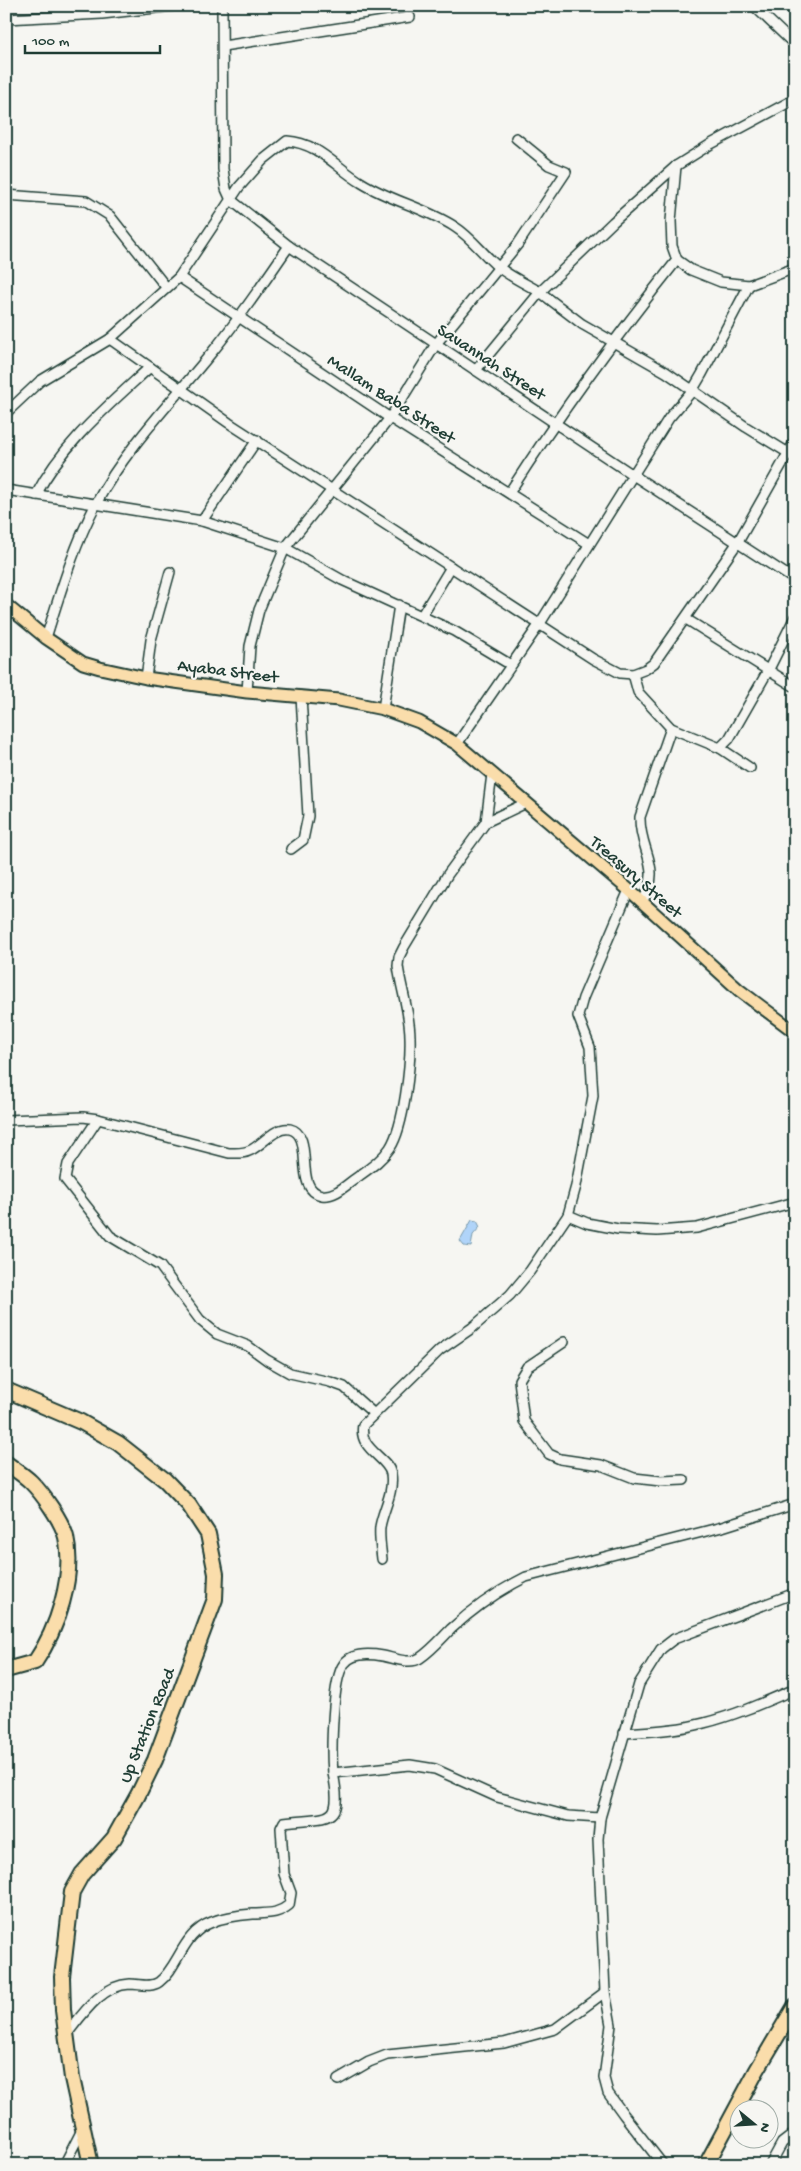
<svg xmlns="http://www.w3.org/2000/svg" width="801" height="2171" font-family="'Gochi Hand',sans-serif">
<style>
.water{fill:url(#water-ripples);stroke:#7698aa}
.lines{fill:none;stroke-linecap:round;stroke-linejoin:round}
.minor-casing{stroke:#1f3d34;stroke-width:12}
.major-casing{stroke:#1f3d34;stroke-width:15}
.highway-casing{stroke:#1f3d34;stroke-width:18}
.minor{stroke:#f6f6f2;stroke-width:9}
.major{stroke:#faddab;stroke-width:11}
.highway{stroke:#faddab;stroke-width:14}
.labels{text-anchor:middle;stroke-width:4.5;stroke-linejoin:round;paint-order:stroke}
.street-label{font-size:18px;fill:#1f3d34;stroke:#f6f6f2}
</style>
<defs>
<pattern id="water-ripples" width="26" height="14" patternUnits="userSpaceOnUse" patternTransform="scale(1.25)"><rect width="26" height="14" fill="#b0d4f9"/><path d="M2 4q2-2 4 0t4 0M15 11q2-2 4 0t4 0" fill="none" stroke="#97b7d6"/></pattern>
</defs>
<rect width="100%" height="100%" fill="#f6f6f2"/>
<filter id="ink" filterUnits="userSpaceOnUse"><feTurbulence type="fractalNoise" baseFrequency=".02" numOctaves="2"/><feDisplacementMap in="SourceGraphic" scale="10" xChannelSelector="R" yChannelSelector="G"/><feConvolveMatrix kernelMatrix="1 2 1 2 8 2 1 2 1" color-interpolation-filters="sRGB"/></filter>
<g filter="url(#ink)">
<polygon class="water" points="472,1220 477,1221 480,1227 473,1235 471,1247 464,1246 460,1241"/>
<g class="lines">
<g class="minor-casing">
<g id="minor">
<polyline points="222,6 223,169 226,189 231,200 289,246 633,475 539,625 457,744"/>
<polyline points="754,6 795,45"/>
<polyline points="6,19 102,14 174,6"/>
<polyline points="223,46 410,17"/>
<polyline points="676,166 671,221 672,246 677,260 691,270 721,282 749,285 795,268"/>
<polyline points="6,195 86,201 110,216 166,287"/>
<polyline points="179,277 390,418 589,544"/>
<polyline points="749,285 702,374 692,391 669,418 633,475 795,580"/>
<polyline points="110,339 229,423 593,659 620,673 633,674 646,669 654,663 738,542 795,441"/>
<polyline points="476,370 540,292 582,324 666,372 746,427 795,457"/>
<path d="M6,413L40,381L110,339L179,277L239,187L263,160L287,141C319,143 335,167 362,183C391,201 426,208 455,227C471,237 483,254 497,266C509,276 526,284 540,292L613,222L676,166L711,144L795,99"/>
<polyline points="6,490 202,521 285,548 342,580 454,631 511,665"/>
<path d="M509,493C561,412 617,335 677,260"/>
<path d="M36,495C62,444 109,405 150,367"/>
<polyline points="202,521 257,440"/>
<polyline points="422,615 451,567"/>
<polyline points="686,619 795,687"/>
<path d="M46,638C60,593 75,543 97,502C125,449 175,398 213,351C240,318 264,282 289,246"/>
<path d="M633,674L638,692L671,728L640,817C639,851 664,867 642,902"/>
<polyline points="146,678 151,640 170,572"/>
<polyline points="247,692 250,646 259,610 285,548 390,418 436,344 518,244 566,172 549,165 516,138"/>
<polyline points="383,709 399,605"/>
<polyline points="671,728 720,748 729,739 769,669 795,617"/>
<polyline points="720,748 750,768"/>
<polyline points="486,822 492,774"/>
<polyline points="291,849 303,840 308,816 301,696"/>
<polyline points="98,1119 68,1164 65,1179 110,1236 160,1266 200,1320 217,1334 248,1346 267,1360 290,1373 330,1382 344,1387 373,1413"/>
<path d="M6,1120L83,1117L98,1119L229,1153C237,1153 244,1154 251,1150C263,1144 276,1126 290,1129C316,1135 292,1190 322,1195C336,1197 348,1183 359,1176C370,1168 382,1160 390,1148C404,1127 411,1064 410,1037C410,1013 401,989 398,966L399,957L404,947L448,874L486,822L526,803"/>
<polyline points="568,1215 587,1223 618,1229 657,1231 697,1228 795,1202"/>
<polyline points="564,1342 527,1367 519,1380 524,1421 549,1454 560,1459 601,1465 634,1478 661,1481 684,1480"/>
<path d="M382,1559C381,1549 379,1538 380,1527C383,1509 394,1493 391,1474C388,1457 358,1450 363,1425L440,1350L472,1328L510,1295L530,1271L568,1215L576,1186L593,1096L590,1047L578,1016L583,998L629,890"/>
<path d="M624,1733C651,1731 678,1730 704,1723C736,1715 765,1702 795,1689"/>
<path d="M600,1818L568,1816L497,1797L435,1769L410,1765L333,1773C331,1752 332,1679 344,1664C352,1652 371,1654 383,1656C394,1658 410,1665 420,1658C432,1650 441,1639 451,1629C474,1608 498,1591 526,1577L722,1527L795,1504"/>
<path d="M66,2035C82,2015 101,1985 130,1984C140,1984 151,1988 159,1982C179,1967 182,1933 212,1922C224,1917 240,1915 253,1914C267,1913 277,1915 289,1905L291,1893L284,1874L281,1828L284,1822C327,1816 344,1827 333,1773"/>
<polyline points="338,2080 369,2062 387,2055 504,2043 555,2029 605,1992"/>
<polyline points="64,2165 83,2128"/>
<polyline points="663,2165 624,2115 608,2093 604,2078 611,2025 605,1992 598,1839 600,1818 639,1684 661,1649 674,1639 795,1593"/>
<polyline points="770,2165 782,2143 795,2133"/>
</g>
</g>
<g class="major-casing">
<polyline id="major" points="6,605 46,638 83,663 100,668 146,678 247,692 339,700 383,709 419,722 457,744 629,890 739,990 795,1032"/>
</g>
<g class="highway-casing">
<g id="highway">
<polyline points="6,1390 81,1422 118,1443 165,1480 189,1505 208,1534 216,1574 215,1599 155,1760 138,1795 114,1838 82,1874 72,1892 62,1977 63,2010 72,2078 91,2165"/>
<path d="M6,1463C14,1469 24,1475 31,1482C43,1494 62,1521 66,1537C75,1577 57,1630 35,1662L6,1670"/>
<polyline points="706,2165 757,2070 795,2006"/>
</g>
</g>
<use href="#minor" class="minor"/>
<use href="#major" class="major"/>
<use href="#highway" class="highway"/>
</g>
</g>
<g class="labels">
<g class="street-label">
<text transform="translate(492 361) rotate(33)" y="6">Savannah Street</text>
<text transform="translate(392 398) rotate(33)" y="6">Mallam Baba Street</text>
<text transform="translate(228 670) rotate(7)" y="6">Ayaba Street</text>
<text transform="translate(637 876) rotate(41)" y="6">Treasury Street</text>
<text transform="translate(146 1725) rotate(-68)" y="6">Up Station Road</text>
</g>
</g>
<rect width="801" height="2171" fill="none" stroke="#f6f6f2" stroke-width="25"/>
<rect x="12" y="12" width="776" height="2146" fill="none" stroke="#1f3d34" stroke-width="2" filter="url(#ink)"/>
<g transform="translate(754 2124) rotate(108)"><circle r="24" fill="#f6f6f2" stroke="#a0aca6"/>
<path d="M0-4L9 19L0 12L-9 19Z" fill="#1f3d34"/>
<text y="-8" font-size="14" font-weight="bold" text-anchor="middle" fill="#1f3d34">N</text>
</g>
<path d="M25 45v8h135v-8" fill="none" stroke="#1f3d34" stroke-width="2.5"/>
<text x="32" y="45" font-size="15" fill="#1f3d34" stroke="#f6f6f2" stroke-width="4" paint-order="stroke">100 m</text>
</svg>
